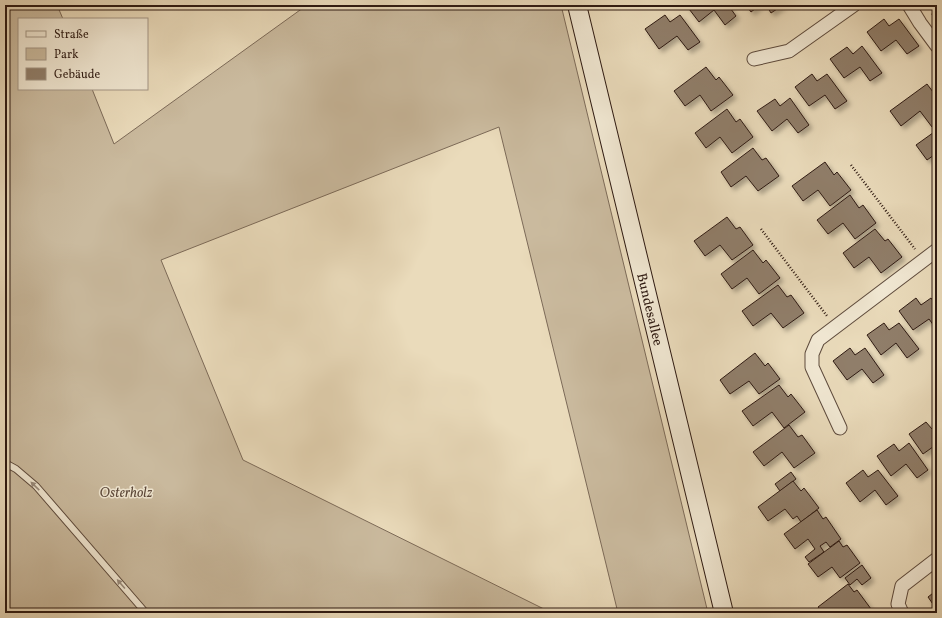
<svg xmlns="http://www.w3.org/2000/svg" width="942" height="618" font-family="Vollkorn,serif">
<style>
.green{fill:#caba9e;stroke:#7c6a58}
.building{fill:#907e6a;stroke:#2e1a12;filter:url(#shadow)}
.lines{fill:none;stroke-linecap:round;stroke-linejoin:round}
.service-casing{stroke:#5d4a3c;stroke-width:8}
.minor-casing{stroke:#5d4a3c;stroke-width:15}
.secondary-casing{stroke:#2e1a12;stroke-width:20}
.path{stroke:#2e1a12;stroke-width:2.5;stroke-dasharray:1 2;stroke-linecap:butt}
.service{stroke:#f1e8d3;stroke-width:6}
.minor{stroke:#f1e8d3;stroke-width:13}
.secondary{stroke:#f1e8d3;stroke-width:18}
.oneway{fill:#998b7c}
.labels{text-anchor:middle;stroke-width:3;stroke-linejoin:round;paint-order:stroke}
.street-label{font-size:14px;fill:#2e1a12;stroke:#f1e8d3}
.park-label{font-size:14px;font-style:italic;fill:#5d4a3c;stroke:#f1e8d3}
</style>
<defs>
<filter id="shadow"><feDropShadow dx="3.5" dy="3.5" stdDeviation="2" flood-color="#0004"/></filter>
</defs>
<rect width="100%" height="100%" fill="#eadbbb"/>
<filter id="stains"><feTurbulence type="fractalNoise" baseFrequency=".005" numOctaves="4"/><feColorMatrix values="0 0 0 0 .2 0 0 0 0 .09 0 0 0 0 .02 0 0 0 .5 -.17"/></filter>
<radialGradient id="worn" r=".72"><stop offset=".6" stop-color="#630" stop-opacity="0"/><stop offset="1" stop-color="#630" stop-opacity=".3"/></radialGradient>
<polygon class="green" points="5,5 57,5 63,19 19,19 19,89 92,89 114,144 307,5 561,5 708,613 618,613 499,127 161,260 243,460 552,613 5,613"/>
<g class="building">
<polygon points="686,5 728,5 736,16 725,25 714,10 699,22"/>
<polygon points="746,5 760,5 751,12"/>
<polygon points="766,5 783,5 771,13"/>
<polygon points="665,15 670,22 680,15 700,42 688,50 677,36 659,49 645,29"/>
<polygon points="884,19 889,26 899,19 919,46 907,54 896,40 881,51 867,32"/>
<polygon points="862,46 882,73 870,81 860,67 844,78 830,59 847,47 853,54"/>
<polygon points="706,67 716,80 719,77 733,95 711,111 700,95 685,106 674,91"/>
<polygon points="812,74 817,81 827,74 847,101 835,109 825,95 809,106 795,87"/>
<polygon points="927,84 936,96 937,95 937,124 932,127 920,111 901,126 890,111"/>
<polygon points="790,98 809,125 798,133 787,119 772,131 757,111 775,99 780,106"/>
<polygon points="727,109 736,122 740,119 753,137 732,153 720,137 706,148 695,133"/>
<polygon points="937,130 937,153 927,160 916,145"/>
<polygon points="753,148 762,160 766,158 779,176 758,191 746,176 731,187 721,172"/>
<polygon points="825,162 834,175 837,172 851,190 830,206 818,190 803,201 792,186"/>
<polygon points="850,195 859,208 863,205 876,223 855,239 843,223 828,234 817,220"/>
<polygon points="727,217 736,229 740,227 753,245 732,260 720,245 705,256 694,241"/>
<polygon points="875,229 885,241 888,239 902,257 881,273 869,257 854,268 843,253"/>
<polygon points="753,250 763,263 766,260 780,278 759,294 747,278 732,289 721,274"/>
<polygon points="778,285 787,297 791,295 804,313 783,328 771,313 753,326 742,311"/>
<polygon points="916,298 921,305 931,298 937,306 937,330 929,319 913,330 899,311"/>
<polygon points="884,323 889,330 899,323 919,349 907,358 896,343 881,355 867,335"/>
<polygon points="850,348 855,355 865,348 884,375 873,383 862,369 847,380 833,361"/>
<polygon points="755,353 765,366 768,363 780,379 759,394 749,381 730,394 720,380"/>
<polygon points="779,385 788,397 791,394 805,412 784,428 772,412 753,426 742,411"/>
<polygon points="926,422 932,429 937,425 937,444 923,454 909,434"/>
<polygon points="789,425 798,437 802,435 815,453 794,468 782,452 764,466 753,452"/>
<polygon points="909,443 928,470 917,478 906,464 891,476 877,456 894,444 899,451"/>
<polygon points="863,470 868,477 878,470 898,496 886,505 875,490 860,502 846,483"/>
<polygon points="791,472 796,479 780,491 775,484"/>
<polygon points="793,481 801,491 804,488 819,508 801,522 797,516 793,519 785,509 768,521 758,507"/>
<polygon points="817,510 823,519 826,517 841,539 830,547 826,542 820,546 824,552 809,562 805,557 815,549 808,539 795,549 784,534"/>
<polygon points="839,541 843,547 847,545 860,563 840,578 832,567 818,577 808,564"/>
<polygon points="862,565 871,578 862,585 857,579 850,585 845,578"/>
<polygon points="848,584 854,592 857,590 874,613 844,613 842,610 837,613 823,613 818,607"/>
<polygon points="937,590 937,610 928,597"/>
</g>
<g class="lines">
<g class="service-casing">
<polyline id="service" points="5,463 16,469 36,486 146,613"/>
</g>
<g class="minor-casing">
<g id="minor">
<polyline points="909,5 920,23 937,46"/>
<polyline points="754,59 789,51 854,5"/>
<polyline points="840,428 812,367 812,354 818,340 937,250"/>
<polyline points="902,613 898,604 902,586 937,559"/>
</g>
</g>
<g class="secondary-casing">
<g id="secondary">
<path id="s1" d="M577,5L724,613"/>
</g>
</g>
<g class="path">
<polyline points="932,15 937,11"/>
<polyline points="851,165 915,249"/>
<polyline points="761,229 827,316"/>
</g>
<use href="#service" class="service"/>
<use href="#minor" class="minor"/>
<use href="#secondary" class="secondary"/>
</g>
<defs><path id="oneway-solid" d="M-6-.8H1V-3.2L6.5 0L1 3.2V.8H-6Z"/></defs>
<g class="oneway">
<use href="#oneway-solid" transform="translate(35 486) rotate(-136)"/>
<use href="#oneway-solid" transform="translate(121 584) rotate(-131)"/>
</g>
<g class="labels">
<g class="street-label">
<text dy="5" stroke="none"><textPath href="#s1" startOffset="313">Bundesallee</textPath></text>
</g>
<g class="park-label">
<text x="126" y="497">Osterholz</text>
</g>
</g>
<rect width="942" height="618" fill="none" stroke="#eadbbb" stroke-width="20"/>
<rect x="6" y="6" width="930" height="606" fill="none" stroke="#2e1a12" stroke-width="2"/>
<rect x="10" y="10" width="922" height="598" fill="none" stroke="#2e1a12"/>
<rect x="18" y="18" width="130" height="72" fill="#f1e8d3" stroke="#a39686"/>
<rect x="26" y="31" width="20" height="6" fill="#f1e8d3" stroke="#a39686"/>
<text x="54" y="38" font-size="12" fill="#2e1a12">Straße</text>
<rect x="26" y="48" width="20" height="12" fill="#caba9e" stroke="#a39686"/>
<text x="54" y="58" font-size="12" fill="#2e1a12">Park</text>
<rect x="26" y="68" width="20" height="12" fill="#907e6a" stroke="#a39686"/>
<text x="54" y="78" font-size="12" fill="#2e1a12">Gebäude</text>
<rect width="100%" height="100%" filter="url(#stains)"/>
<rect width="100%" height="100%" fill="url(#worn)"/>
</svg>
